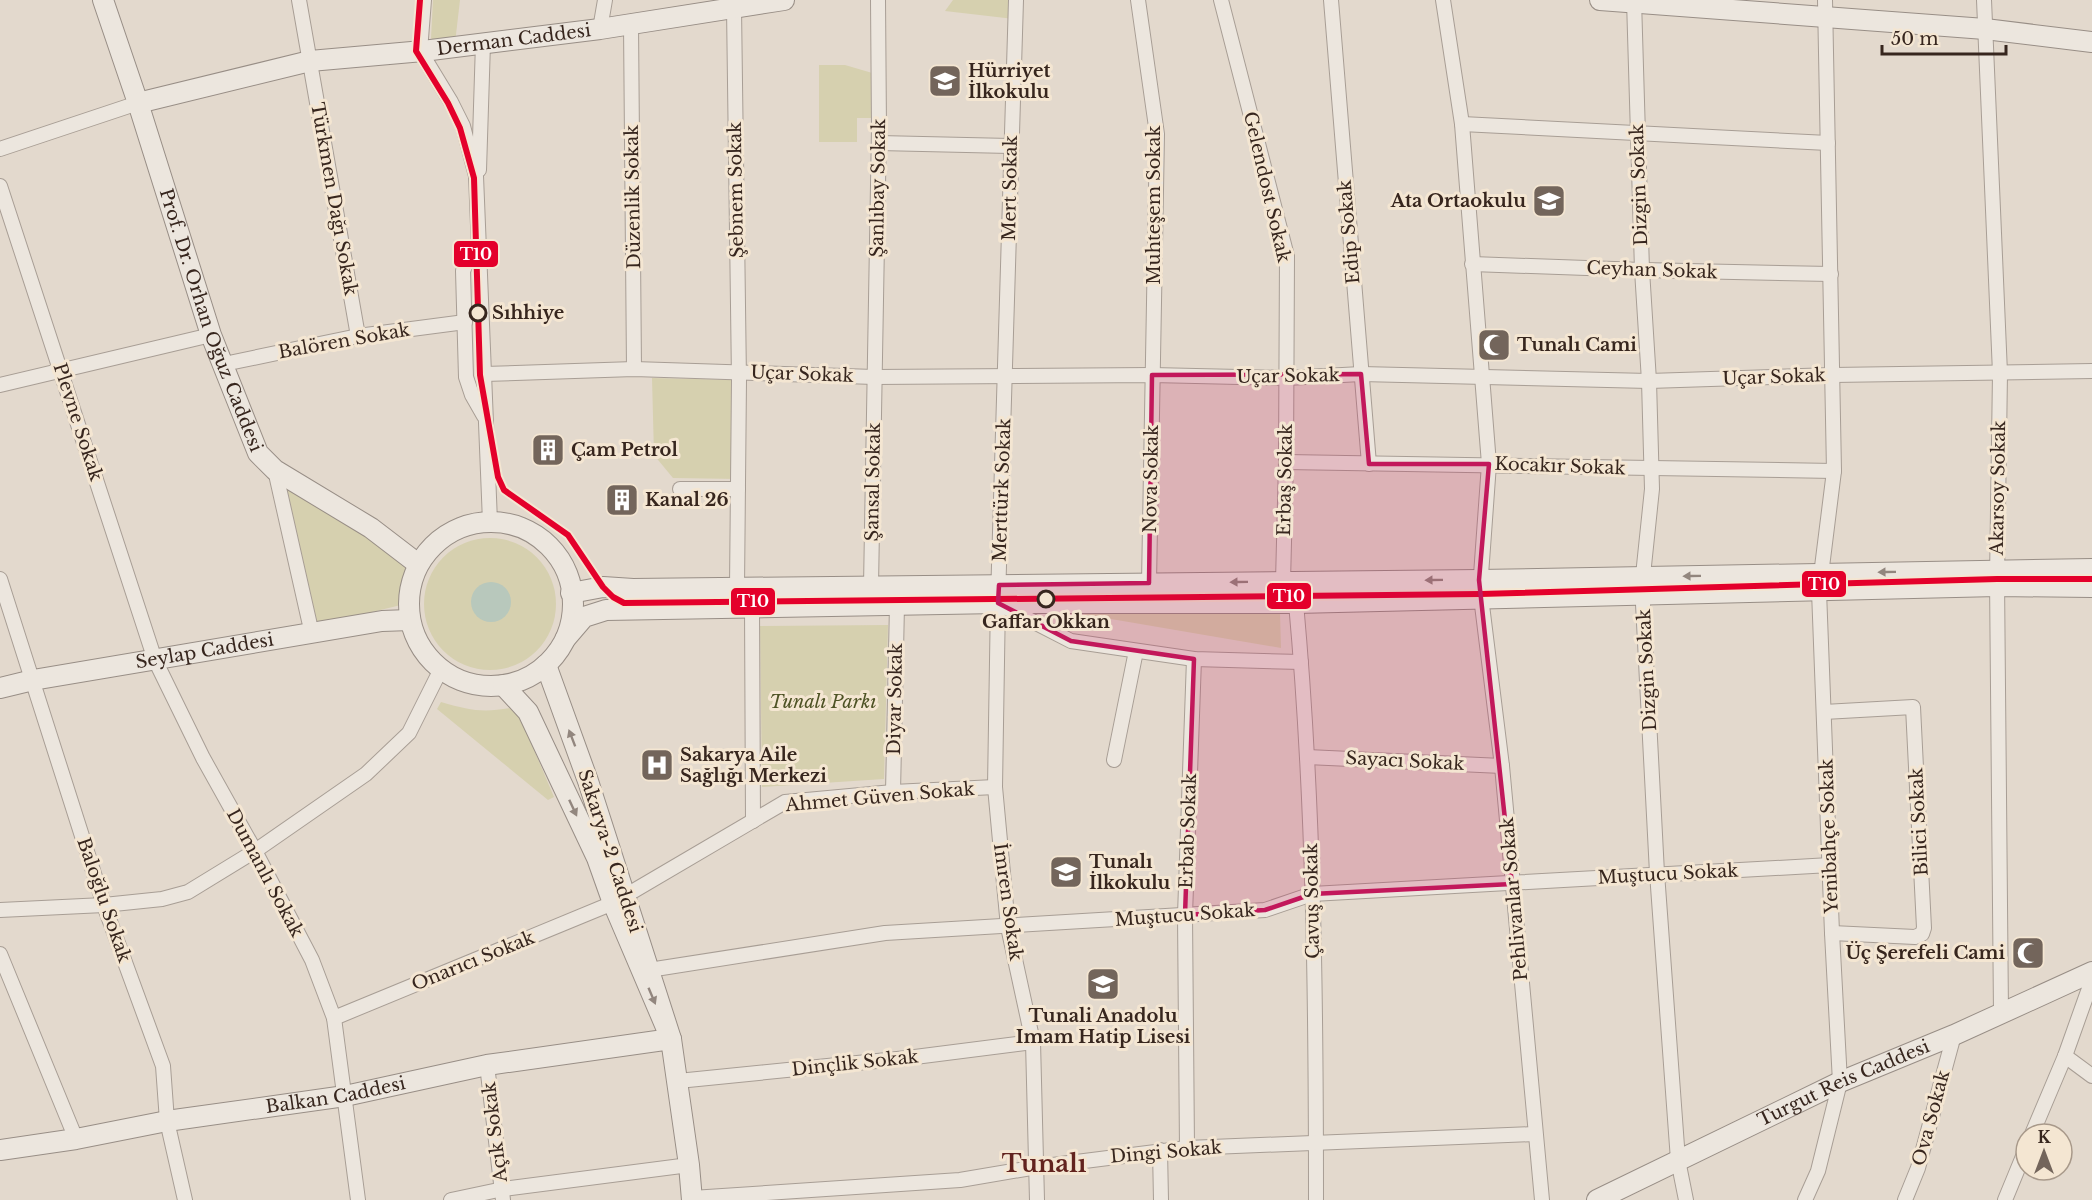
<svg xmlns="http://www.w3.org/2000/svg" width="2092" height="1200" font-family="'Libre Baskerville',serif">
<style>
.green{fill:#d6d0af}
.water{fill:#b8c8bc}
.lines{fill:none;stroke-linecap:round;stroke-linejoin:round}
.minor-casing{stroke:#a89e95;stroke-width:16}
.secondary-casing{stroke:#988e86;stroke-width:22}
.minor{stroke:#ece6de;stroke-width:14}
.secondary{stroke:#ece6de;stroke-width:20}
.tram-1-casing{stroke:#f4e6d2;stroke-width:10}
.tram-1{stroke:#e4002b;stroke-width:6}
.oneway{fill:#92867e}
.marked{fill:#c2185b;fill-opacity:0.2;stroke:#c2185b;stroke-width:4.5;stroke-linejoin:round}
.stop-dot{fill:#f4e6d2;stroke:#37261e;stroke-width:3}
.labels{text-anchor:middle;stroke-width:6;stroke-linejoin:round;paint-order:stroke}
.street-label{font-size:18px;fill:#37261e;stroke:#f4e6d2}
.poi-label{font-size:18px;font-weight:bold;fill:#37261e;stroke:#f4e6d2;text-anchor:start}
.stop-label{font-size:18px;font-weight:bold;fill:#37261e;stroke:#f4e6d2;text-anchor:start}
.park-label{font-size:18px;font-style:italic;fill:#4e5325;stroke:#f4e6d2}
.district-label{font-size:24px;font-weight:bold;fill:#62231e;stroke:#f4e6d2}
.line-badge{stroke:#f4e6d2;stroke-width:2}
.badge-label{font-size:16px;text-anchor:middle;font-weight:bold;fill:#fff}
</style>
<rect width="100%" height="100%" fill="#e3d9cd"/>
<g class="green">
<polygon points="433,0 460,0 455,43 435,42 431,38"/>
<polygon points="953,0 1016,0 1014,19 945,11"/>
<polygon points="819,65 845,65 879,75 879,118 857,118 857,142 819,142"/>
<polygon points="652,378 739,380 738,479 673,478 654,455"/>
<polygon points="284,488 411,562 405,604 315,626"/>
<circle cx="490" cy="604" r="66"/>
<polygon points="1076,613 1280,613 1281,648"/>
<polygon points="888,625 884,779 762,787 760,626"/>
<path d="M441,702C472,711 484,713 516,707L554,797L548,800L437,709Z"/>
</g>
<circle class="water" cx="491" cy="602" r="20"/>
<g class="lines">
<g class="minor-casing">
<g id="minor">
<polyline points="299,0 358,336"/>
<polyline points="424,0 420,51 451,102 463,126 476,176 490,522"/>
<polyline points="1016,0 998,599 995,787 1008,927 1033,1042 1037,1200"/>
<polyline points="1138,0 1157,134 1149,583"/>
<polyline points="1221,0 1287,256 1286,462 1283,582"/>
<polyline points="1331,0 1369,464"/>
<polyline points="1443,0 1462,124 1489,464 1480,589 1502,766 1542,1200"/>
<polyline points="1634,0 1642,270 1649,381 1652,489 1642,585 1657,873 1678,1160 1686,1200"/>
<polyline points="1984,0 2000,373 1997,579 2001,1013"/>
<polyline points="734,8 739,380 737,587"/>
<polyline points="631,25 634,369"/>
<polyline points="600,29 605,0"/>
<polyline points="1462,124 1828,143"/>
<polyline points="879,143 1010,146"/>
<polyline points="0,149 138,103"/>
<polyline points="479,170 483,43"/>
<polyline points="0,186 155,660 203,758 255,851 312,960 334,1018 358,1200"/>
<polyline points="479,245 468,259 463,271 466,377 472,395 484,416"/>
<polyline points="1472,264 1642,270 1831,274"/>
<polyline points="224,364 358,336 465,322"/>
<polyline points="484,374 634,369 874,377 1152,375 1287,378 1361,374 1649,381 1833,375 2092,371"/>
<polyline points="0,385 211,335"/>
<polyline points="1286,462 1834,471"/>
<polyline points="275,470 312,634"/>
<polyline points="680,489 738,489"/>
<polyline points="0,579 104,905 163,1066 167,1121 185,1200"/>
<polyline points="871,586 879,128 878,0"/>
<path d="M1296,603C1314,801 1316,1001 1316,1200"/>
<polyline points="1001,605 1071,641 1194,659 1301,662"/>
<polyline points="752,606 753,821"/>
<polyline points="1824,712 1913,707 1924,928 1922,934 1915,937 1832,933"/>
<polyline points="1307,757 1502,766"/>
<polyline points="1114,760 1136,651"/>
<polyline points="893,792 897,605"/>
<polyline points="0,910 104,905 162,899 188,892 255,851 366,774 409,733 441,669"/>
<polyline points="0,954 76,1139"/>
<polyline points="649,970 885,933 1265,910 1312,894 1830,865"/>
<polyline points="334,1018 613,903 785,802 893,792 995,787"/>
<polyline points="2065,1056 2092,1076"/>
<polyline points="487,1065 503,1200"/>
<polyline points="678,1081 907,1058 1033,1042"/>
<polyline points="2032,1134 2065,1056 2092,980"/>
<polyline points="1187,1148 1185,915 1194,659"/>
<polyline points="1160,1150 1161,1200"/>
<polyline points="692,1198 960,1180 1037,1167 1187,1148 1534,1134"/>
<polyline points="451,1200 503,1189 689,1165"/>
<polyline points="1805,1200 1818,1171 1840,1082 1832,933 1819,591 1834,471 1825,0"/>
<polyline points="1905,1200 1918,1168 1954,1035"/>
<polyline points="2005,1200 2026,1149"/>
</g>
</g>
<g class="secondary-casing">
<g id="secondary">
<path id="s1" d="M103,0L138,103L211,335L258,453L275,470L371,528L418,564"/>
<polyline points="1600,0 1985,29 2092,42"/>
<path id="s2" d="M138,103L310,61L423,51L600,29L784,0"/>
<circle cx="491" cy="604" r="82"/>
<polyline points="571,593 603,587 633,589 1479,580 2092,569"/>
<polyline points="566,638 584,617 606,610 998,603 1296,603 1997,586 2092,587"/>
<polyline points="503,685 528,712 553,765 597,858 613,903 671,1039 588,781 546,665"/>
<path id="s3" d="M0,688L33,680L382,621L410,620"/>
<path id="s4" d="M0,1150L76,1139L167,1121L345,1096L487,1065L671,1039L689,1165L692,1200"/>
<path id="s5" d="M1597,1200L1840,1082L1954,1035L2092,972"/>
</g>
</g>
<use href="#minor" class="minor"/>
<use href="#secondary" class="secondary"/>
<g class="tram-1-casing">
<polyline id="tram-1" points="420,0 416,51 448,103 460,128 474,178 480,375 498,477 504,490 568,535 603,587 613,597 624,603 1480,594 1997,579 2092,579"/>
</g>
<use href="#tram-1" class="tram-1"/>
</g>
<defs><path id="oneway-solid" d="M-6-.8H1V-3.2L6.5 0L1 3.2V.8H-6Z" transform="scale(1.5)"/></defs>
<g class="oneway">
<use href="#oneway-solid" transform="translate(1887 572) rotate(179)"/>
<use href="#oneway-solid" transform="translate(1692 576) rotate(179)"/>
<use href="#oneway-solid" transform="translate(1434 580) rotate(179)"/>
<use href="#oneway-solid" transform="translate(1239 582) rotate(179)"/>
<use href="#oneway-solid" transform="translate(572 738) rotate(-111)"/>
<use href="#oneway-solid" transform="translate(573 808) rotate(65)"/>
<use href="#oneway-solid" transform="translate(652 996) rotate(67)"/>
</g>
<path class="marked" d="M1361,374L1369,464H1489L1479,580L1512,884L1312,894L1265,910L1185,915L1194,659L1071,641L998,603L999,585L1149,583L1152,375Z"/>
<defs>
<g id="school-square" transform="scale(1.725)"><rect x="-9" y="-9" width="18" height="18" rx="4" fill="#73655b" stroke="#f4e6d2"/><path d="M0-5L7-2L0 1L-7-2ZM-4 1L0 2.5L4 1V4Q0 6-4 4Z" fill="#fff"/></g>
<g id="mosque-square" transform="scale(1.725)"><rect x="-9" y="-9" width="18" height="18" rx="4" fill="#73655b" stroke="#f4e6d2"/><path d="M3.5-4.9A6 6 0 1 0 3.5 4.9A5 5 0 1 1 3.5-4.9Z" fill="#fff"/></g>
<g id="building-square" transform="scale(1.725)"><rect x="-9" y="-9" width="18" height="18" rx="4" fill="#73655b" stroke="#f4e6d2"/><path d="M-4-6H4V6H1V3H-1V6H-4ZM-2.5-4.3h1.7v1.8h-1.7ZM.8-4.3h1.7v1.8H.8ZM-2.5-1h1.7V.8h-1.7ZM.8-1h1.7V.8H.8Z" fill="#fff"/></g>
<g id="hospital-square" transform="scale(1.725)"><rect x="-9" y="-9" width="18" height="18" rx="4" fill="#73655b" stroke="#f4e6d2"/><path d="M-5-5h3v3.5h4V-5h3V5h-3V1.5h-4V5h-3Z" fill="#fff"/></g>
</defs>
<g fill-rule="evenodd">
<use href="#school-square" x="945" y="81"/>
<use href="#school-square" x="1549" y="201"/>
<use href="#mosque-square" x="1494" y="345"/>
<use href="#building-square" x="548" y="450"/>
<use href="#building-square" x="622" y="500"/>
<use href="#hospital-square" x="657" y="765"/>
<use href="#school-square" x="1066" y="872"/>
<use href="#mosque-square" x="2028" y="953"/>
<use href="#school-square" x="1103" y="984"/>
</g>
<g class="stop-dot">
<circle cx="478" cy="313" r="8"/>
<circle cx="1046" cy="599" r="8"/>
</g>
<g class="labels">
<g class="street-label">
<text dy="6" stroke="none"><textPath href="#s2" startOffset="382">Derman Caddesi</textPath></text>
<text transform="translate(1639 185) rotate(-92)" y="6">Dizgin Sokak</text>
<text transform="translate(1267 187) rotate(77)" y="6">Gelendost Sokak</text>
<text transform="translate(878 188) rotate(-89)" y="6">Şanlıbay Sokak</text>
<text transform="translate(1010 188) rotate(-89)" y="6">Mert Sokak</text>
<text transform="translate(736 190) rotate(-91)" y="6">Şebnem Sokak</text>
<text transform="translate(633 197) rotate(-91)" y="6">Düzenlik Sokak</text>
<text transform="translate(334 199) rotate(80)" y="6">Türkmen Dağı Sokak</text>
<text transform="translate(1154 205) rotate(-90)" y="6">Muhteşem Sokak</text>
<text transform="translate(1349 232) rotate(-95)" y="6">Edip Sokak</text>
<text transform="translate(1652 270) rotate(2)" y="6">Ceyhan Sokak</text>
<text dy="6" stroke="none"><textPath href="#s1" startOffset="338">Prof. Dr. Orhan Oğuz Caddesi</textPath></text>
<text transform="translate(344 341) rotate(-10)" y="6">Balören Sokak</text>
<text transform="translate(802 374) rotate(2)" y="6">Uçar Sokak</text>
<text transform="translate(1288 376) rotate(-1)" y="6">Uçar Sokak</text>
<text transform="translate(1774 377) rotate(-2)" y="6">Uçar Sokak</text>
<text transform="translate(78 422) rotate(72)" y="6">Plevne Sokak</text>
<text transform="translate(1560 466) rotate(2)" y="6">Kocakır Sokak</text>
<text transform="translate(1151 479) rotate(-89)" y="6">Nova Sokak</text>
<text transform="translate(1285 480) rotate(-89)" y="6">Erbaş Sokak</text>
<text transform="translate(873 482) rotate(-89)" y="6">Şansal Sokak</text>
<text transform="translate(1998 488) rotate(-89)" y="6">Akarsoy Sokak</text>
<text transform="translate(1002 490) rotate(-88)" y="6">Merttürk Sokak</text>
<text dy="6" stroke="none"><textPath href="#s3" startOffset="208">Seylap Caddesi</textPath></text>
<text transform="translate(1647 670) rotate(-93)" y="6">Dizgin Sokak</text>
<text transform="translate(895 699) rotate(-89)" y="6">Diyar Sokak</text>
<text transform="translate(1405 761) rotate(3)" y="6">Sayacı Sokak</text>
<text transform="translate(880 797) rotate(-5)" y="6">Ahmet Güven Sokak</text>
<text transform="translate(1919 822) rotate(-93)" y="6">Bilici Sokak</text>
<text transform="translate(1188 831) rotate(-88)" y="6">Erbab Sokak</text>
<text transform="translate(1829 836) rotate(-92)" y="6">Yenibahçe Sokak</text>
<text transform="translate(610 851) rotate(72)" y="6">Sakarya-2 Caddesi</text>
<text transform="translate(265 873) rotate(62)" y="6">Dumanlı Sokak</text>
<text transform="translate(1668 874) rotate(-3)" y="6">Muştucu Sokak</text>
<text transform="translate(1514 899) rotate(-95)" y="6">Pehlivanlar Sokak</text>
<text transform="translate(104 900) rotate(71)" y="6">Baloğlu Sokak</text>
<text transform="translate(1312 901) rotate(-91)" y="6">Çavuş Sokak</text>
<text transform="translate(1008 902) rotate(82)" y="6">İmren Sokak</text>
<text transform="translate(1185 915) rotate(-4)" y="6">Muştucu Sokak</text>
<text transform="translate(473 961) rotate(-22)" y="6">Onarıcı Sokak</text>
<text transform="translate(855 1063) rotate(-6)" y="6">Dinçlik Sokak</text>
<text dy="6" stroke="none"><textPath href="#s5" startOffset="273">Turgut Reis Caddesi</textPath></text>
<text dy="6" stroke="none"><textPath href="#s4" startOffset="340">Balkan Caddesi</textPath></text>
<text transform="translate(1931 1118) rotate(-75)" y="6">Ova Sokak</text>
<text transform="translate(495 1132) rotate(-97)" y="6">Açık Sokak</text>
<text transform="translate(1166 1152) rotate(-5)" y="6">Dingi Sokak</text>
</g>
<g class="poi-label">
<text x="968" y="77">Hürriyet<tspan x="968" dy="21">İlkokulu</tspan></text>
<text x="1526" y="207" text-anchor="end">Ata Ortaokulu</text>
<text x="1517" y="351">Tunalı Cami</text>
<text x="571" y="456">Çam Petrol</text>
<text x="645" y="506">Kanal 26</text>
<text x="680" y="761">Sakarya Aile<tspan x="680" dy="21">Sağlığı Merkezi</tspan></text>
<text x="1089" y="868">Tunalı<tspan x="1089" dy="21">İlkokulu</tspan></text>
<text x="2005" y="959" text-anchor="end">Üç Şerefeli Cami</text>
<text x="1103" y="1022" text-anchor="middle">Tunali Anadolu<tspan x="1103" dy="21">Imam Hatip Lisesi</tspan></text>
</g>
<g class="stop-label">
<text x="492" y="319">Sıhhiye</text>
<text x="1046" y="628" text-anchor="middle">Gaffar Okkan</text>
</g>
<g class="park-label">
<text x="823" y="708">Tunalı Parkı</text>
</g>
<g class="district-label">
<text x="1044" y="1172">Tunalı</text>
</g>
</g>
<g class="line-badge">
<rect x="453" y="240" width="46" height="28" rx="6" fill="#e4002b"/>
<rect x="1801" y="570" width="46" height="28" rx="6" fill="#e4002b"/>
<rect x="1266" y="582" width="46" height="28" rx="6" fill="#e4002b"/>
<rect x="730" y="587" width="46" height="29" rx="6" fill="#e4002b"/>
</g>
<g class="badge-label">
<text x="476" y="260">T10</text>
<text x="1824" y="590">T10</text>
<text x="1289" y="602">T10</text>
<text x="753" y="607">T10</text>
</g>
<g transform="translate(2044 1152)"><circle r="28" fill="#f4e6d2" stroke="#a8998a" stroke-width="1.5"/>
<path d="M0-4.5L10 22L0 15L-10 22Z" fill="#73655b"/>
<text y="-9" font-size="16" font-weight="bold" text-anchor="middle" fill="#37261e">K</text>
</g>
<path d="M1882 45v9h124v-9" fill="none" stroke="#37261e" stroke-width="3"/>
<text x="1891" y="45" font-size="18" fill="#37261e" stroke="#f4e6d2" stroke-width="4.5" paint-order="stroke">50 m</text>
</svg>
